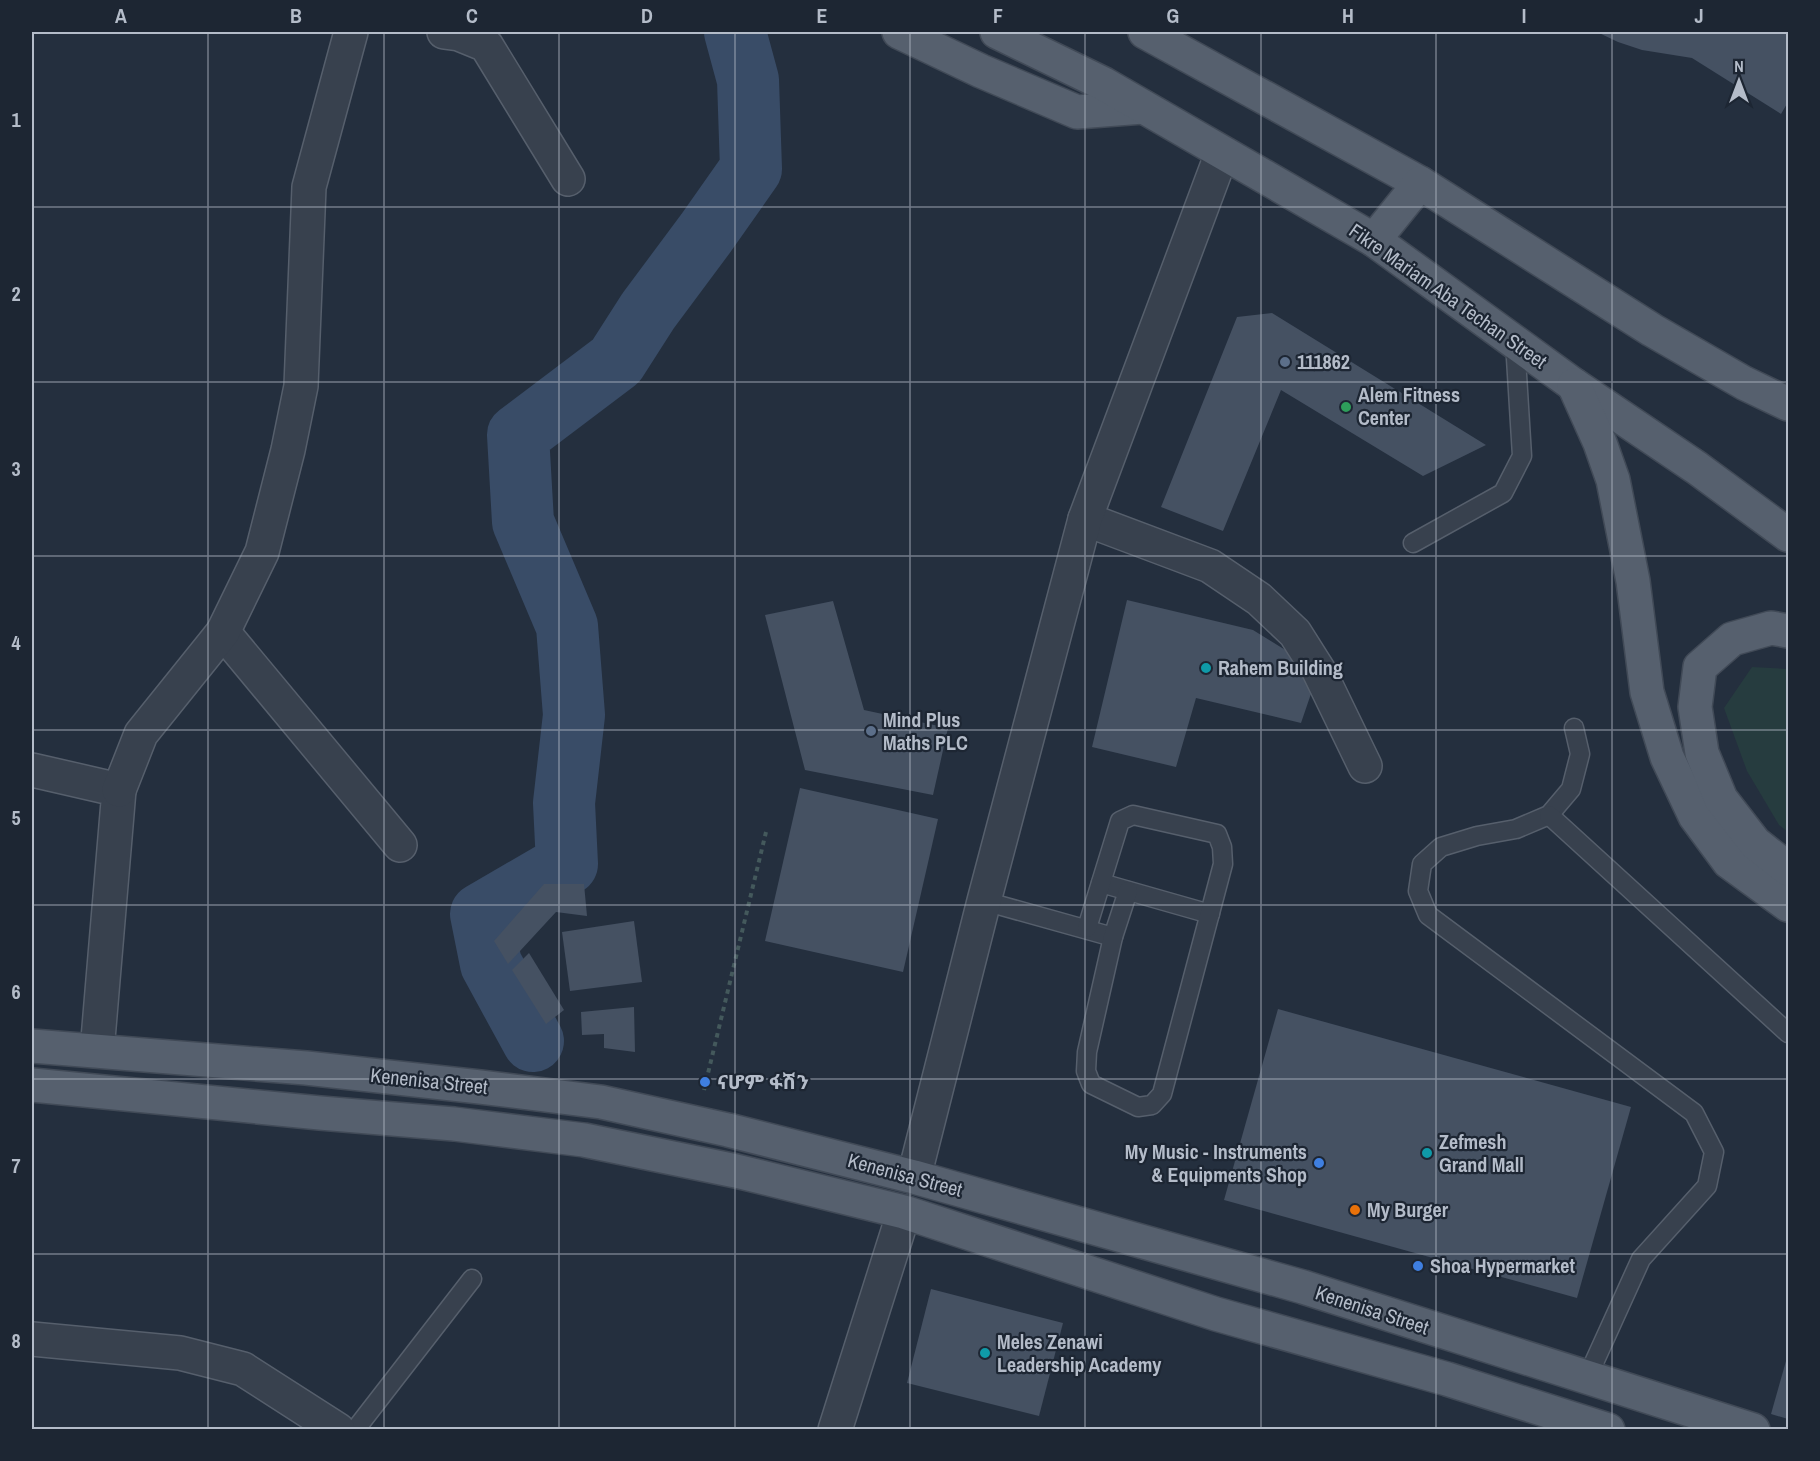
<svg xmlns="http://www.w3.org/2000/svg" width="1820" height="1461" font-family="'Archivo Narrow','Noto Sans Ethiopic',sans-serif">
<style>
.green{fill:#263c3f}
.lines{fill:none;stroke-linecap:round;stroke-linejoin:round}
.river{stroke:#394c67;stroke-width:62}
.building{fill:#455162}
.lane-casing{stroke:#565f6c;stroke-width:21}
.street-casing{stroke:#565f6c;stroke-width:36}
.primary-casing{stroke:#414a57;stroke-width:36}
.path{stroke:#44595c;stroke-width:4;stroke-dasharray:4.5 4.5;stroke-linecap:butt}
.lane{stroke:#38414e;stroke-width:18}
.street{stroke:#38414e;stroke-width:33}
.primary{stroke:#56606e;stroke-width:33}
.grid{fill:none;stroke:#b4bcc9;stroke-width:1.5;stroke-opacity:0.55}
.service-dot{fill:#5c6f8a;stroke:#1d2633;stroke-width:2}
.leisure-dot{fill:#2e9e5b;stroke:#1d2633;stroke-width:2}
.culture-dot{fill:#0f9aa8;stroke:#1d2633;stroke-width:2}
.shop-dot{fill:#3f7fe0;stroke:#1d2633;stroke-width:2}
.food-dot{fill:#e8710a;stroke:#1d2633;stroke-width:2}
.labels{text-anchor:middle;stroke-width:4.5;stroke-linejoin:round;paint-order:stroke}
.street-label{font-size:20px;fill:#b4bcc9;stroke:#1d2633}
.poi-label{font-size:20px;font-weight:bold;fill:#b4bcc9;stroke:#1d2633;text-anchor:start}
.neatline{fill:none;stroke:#b4bcc9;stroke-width:2}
.grid-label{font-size:20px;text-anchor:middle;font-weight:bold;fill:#b4bcc9}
</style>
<rect width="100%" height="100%" fill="#242f3e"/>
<polygon class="green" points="1752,667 1788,669 1788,832 1779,825 1747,771 1724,708"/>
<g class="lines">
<polyline class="river" points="533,1041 491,964 481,914 567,864 564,803 574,715 567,626 523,522 518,435 616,361 648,311 706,233 751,169 748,80 735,32"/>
</g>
<g class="building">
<polygon points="1597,32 1788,32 1788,102 1781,114 1692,58 1642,50 1618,42"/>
<polygon points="1272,313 1486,445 1423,476 1281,390 1223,531 1161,507 1237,317"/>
<polygon points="1127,600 1253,630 1287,651 1314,685 1301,723 1196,698 1176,767 1092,747"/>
<polygon points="833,601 864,710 948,728 933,795 805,770 765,615"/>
<polygon points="800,788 938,819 903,972 765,941"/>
<polygon points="544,884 584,884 587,916 556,912 508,964 494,941"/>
<polygon points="634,921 642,982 570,991 562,932"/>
<polygon points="529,953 564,1010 546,1024 512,970"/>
<polygon points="634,1007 635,1052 604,1048 604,1034 582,1035 581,1012"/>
<polygon points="1278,1009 1631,1107 1577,1298 1224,1200"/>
<polygon points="931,1289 1063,1323 1039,1416 907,1383"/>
<polygon points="1788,1354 1788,1419 1771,1414"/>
</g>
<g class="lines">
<g class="lane-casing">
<g id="lane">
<polyline points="1413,543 1503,493 1522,456 1515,342"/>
<polyline points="1574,728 1580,754 1571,789 1549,815 1516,829 1477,836 1441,847 1422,864 1418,891 1428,915 1694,1113 1714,1152 1707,1186 1641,1259 1587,1378"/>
<polyline points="1549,815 1788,1033"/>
<polyline points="1101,883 1210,914"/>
<polyline points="984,901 1113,937"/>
<polyline points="1087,928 1120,821 1133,815 1217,834 1222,847 1223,864 1162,1094 1152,1105 1138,1107 1091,1084 1086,1071 1087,1052 1113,937 1128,891"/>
<polyline points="355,1430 472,1279"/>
</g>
</g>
<g class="street-casing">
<g id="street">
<polyline points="444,32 459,34 486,45 568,179"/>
<polyline points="1085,519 1210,566 1259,599 1295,633 1319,671 1365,766"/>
<polyline points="223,632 400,845"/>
<polyline points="32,770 119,790 97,1051"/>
<polyline points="119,790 141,734 223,632 262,552 288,450 301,386 309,187 351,32"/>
<polyline points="914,1177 984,901 1085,519 1222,153"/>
<polyline points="32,1339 180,1353 243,1369 338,1430"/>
<polyline points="835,1430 904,1212"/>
</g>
</g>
<g class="primary-casing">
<g id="primary">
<polyline points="899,32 981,71 1077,112 1143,107"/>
<polyline points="997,32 1104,84 1374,240 1574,385 1697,468 1788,535"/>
<polyline points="1145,32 1420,183 1652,330 1744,383 1788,404"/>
<polyline points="1374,240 1420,183"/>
<polyline points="1574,385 1600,443 1613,480 1633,581 1647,692 1667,757 1695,816 1729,862 1788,905"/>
<polyline points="1788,631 1771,628 1732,639 1700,667 1695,707 1702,753 1721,799 1755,843 1788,869"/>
<polyline points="32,1046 306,1068 480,1087 601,1102 728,1130 914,1177 1303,1287 1753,1430"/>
<polyline points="32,1085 320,1113 454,1124 584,1140 736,1171 904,1212 1216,1314 1447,1379 1608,1430"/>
</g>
</g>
<polyline class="path" points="704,1090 766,832"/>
<use href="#lane" class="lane"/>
<use href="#street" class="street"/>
<use href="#primary" class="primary"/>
</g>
<path class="grid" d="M208,32V1430M384,32V1430M559,32V1430M735,32V1430M910,32V1430M1085,32V1430M1261,32V1430M1436,32V1430M1612,32V1430M32,207H1788M32,382H1788M32,556H1788M32,730H1788M32,905H1788M32,1079H1788M32,1254H1788"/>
<g class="service-dot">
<circle cx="1285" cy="362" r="6"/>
<circle cx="871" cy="731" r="6"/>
</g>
<circle class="leisure-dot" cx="1346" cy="407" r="6"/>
<g class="culture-dot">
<circle cx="1206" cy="668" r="6"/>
<circle cx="1427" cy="1153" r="6"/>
<circle cx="985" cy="1353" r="6"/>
</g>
<g class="shop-dot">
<circle cx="705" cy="1082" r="6"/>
<circle cx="1319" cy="1163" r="6"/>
<circle cx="1418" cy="1266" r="6"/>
</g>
<circle class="food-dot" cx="1355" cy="1210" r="6"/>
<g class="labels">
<g class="street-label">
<text transform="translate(1448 296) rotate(35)" y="7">Fikre Mariam Aba Techan Street</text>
<text transform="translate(429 1081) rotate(6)" y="7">Kenenisa Street</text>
<text transform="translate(905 1175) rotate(15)" y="7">Kenenisa Street</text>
<text transform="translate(1372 1310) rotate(18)" y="7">Kenenisa Street</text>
</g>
<g class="poi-label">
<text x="1297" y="369">111862</text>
<text x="1358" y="402">Alem Fitness<tspan x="1358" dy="23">Center</tspan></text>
<text x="1218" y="675">Rahem Building</text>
<text x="883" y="727">Mind Plus<tspan x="883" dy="23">Maths PLC</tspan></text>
<text x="717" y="1089">ናሆም ፋሽን</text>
<text x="1439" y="1149">Zefmesh<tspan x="1439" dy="23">Grand Mall</tspan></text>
<text x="1307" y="1159" text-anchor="end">My Music - Instruments<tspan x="1307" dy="23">&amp; Equipments Shop</tspan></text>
<text x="1367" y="1217">My Burger</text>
<text x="1430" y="1273">Shoa Hypermarket</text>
<text x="997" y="1349">Meles Zenawi<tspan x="997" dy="23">Leadership Academy</tspan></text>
</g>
</g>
<rect width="1820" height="1461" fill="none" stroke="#1d2633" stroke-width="66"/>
<g transform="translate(1739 81)" stroke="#1d2633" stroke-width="4.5" paint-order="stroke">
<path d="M0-4.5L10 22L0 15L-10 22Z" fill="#b4bcc9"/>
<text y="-9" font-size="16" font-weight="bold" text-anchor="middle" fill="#b4bcc9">N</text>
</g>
<rect x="33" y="33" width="1754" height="1395" class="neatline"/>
<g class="grid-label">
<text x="121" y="23">A</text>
<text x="296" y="23">B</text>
<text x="472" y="23">C</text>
<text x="647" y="23">D</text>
<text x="822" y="23">E</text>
<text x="998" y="23">F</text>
<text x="1173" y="23">G</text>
<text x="1348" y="23">H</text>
<text x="1524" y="23">I</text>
<text x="1699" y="23">J</text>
<text x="16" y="127">1</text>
<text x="16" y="301">2</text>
<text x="16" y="476">3</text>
<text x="16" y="650">4</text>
<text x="16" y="825">5</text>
<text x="16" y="999">6</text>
<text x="16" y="1173">7</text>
<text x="16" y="1348">8</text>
</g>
</svg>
